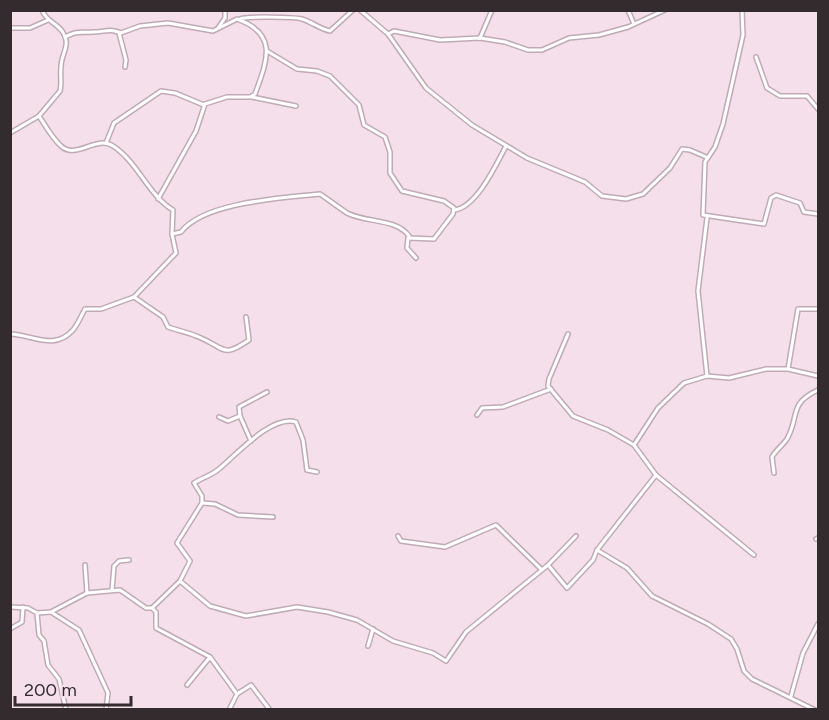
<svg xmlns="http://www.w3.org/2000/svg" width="829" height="720" font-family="Figtree,sans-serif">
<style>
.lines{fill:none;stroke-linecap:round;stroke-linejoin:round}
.street-casing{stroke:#c0abb5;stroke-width:6}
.street{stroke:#fff;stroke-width:3}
</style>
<rect width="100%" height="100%" fill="#f5dfea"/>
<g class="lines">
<g class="street-casing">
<g id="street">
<polyline points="360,10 388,34 426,88 472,125 527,158 585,182 602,196 626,199 643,194 670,168 682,149 690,150 706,157"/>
<polyline points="628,10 634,24"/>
<polyline points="742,10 743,35 723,124 715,147 705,162 703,215 764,224 771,198 776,195 800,203 804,212 818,214"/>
<path d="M240,19C246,16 295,17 302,19C312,22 320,29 330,31L353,10"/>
<polyline points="10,28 30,28 48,20"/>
<polyline points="218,28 225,18 225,10"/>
<polyline points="119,33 126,60 125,67"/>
<polyline points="388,34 394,31 440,40 480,38 505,42 528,50 542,50 569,38 599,35 628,27 665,10"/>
<path d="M65,37C79,30 79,33 93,32C105,32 109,28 121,33L140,26L168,23L213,31L237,19C279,34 267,61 255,94L250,97H227L205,104L196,131L158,199"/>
<polyline points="480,38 492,10"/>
<polyline points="267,51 297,69 317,71 330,76 359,105 364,125 385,137 390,152 390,173 402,191 444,201 454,208 453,214 434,239 408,238 407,248 416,258"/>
<polyline points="756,57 767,88 780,96 807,96 818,109"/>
<polyline points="252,97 296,106"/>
<path d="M10,133L39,116L60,91C62,83 60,76 61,67C61,53 72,45 62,31C55,22 46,21 42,10"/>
<polyline points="106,143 114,123 161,91 175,93 204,105"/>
<path d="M454,210C476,208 496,165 506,146"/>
<path d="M172,234L181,232C204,202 282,198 320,194C329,200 338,207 347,213C366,223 396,218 409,236"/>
<path d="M134,297L163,317L168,327C179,331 191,333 201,338C226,349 223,358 249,340L246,317"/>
<path d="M10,334C34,335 54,351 73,330C78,324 81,316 85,309H101L134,297L176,253L172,234L173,210C148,195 138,162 113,146C96,135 76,160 61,146C52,138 45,125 39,116"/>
<polyline points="568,334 549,379 548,386 573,416 608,430 634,445"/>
<polyline points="788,369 798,309 818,309"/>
<polyline points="707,376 698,291 707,218"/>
<polyline points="477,415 482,408 503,407 551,389"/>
<polyline points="219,417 228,421 240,416"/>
<polyline points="251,441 240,416 239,407 267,392"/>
<path d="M774,473L772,457C776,450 783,445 787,439C800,416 788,404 818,390"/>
<polyline points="656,475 754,555"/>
<polyline points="202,503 215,504 238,515 273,517"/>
<polyline points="398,536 401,541 445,547 496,525 541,569"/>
<polyline points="816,539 818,538"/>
<polyline points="597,550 627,568 652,596 708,624 731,639 737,649 744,671 752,679 815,710"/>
<polyline points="85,565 87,593"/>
<polyline points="548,565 567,588 593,560 597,550 656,475 634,445 658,408 684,383 707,376 729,378 766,369 788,369 818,376"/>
<polyline points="180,581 210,606 246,616 297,607 328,612 357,620 393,641 433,653 446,661 466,632 548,565 576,536"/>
<polyline points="112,590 114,566 119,561 129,560"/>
<path d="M10,607L28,608L37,613L51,612L87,593L120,590L146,608H152L180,581L190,561L177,543L202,503V496L194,483C202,478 212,475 219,469C235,456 272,414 296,422L303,440L307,470L317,472"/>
<polyline points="152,608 156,612 156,628 210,657 237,694"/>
<polyline points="51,612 79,630 108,693 106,710"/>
<polyline points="37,613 39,635 44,641 48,665 59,679 66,710"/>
<polyline points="10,629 22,622 23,607"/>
<polyline points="368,646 373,629"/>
<polyline points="187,685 210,657"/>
<polyline points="791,696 803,653 818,624"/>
<polyline points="229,710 237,694 251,685 270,710"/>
</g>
</g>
<use href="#street" class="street"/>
</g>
<rect width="829" height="720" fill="none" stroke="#342b2f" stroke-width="24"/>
<path d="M15 696v9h116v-9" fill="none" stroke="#342b2f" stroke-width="3"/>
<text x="24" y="696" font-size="18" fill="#342b2f" stroke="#f5dfea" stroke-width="4.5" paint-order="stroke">200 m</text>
</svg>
